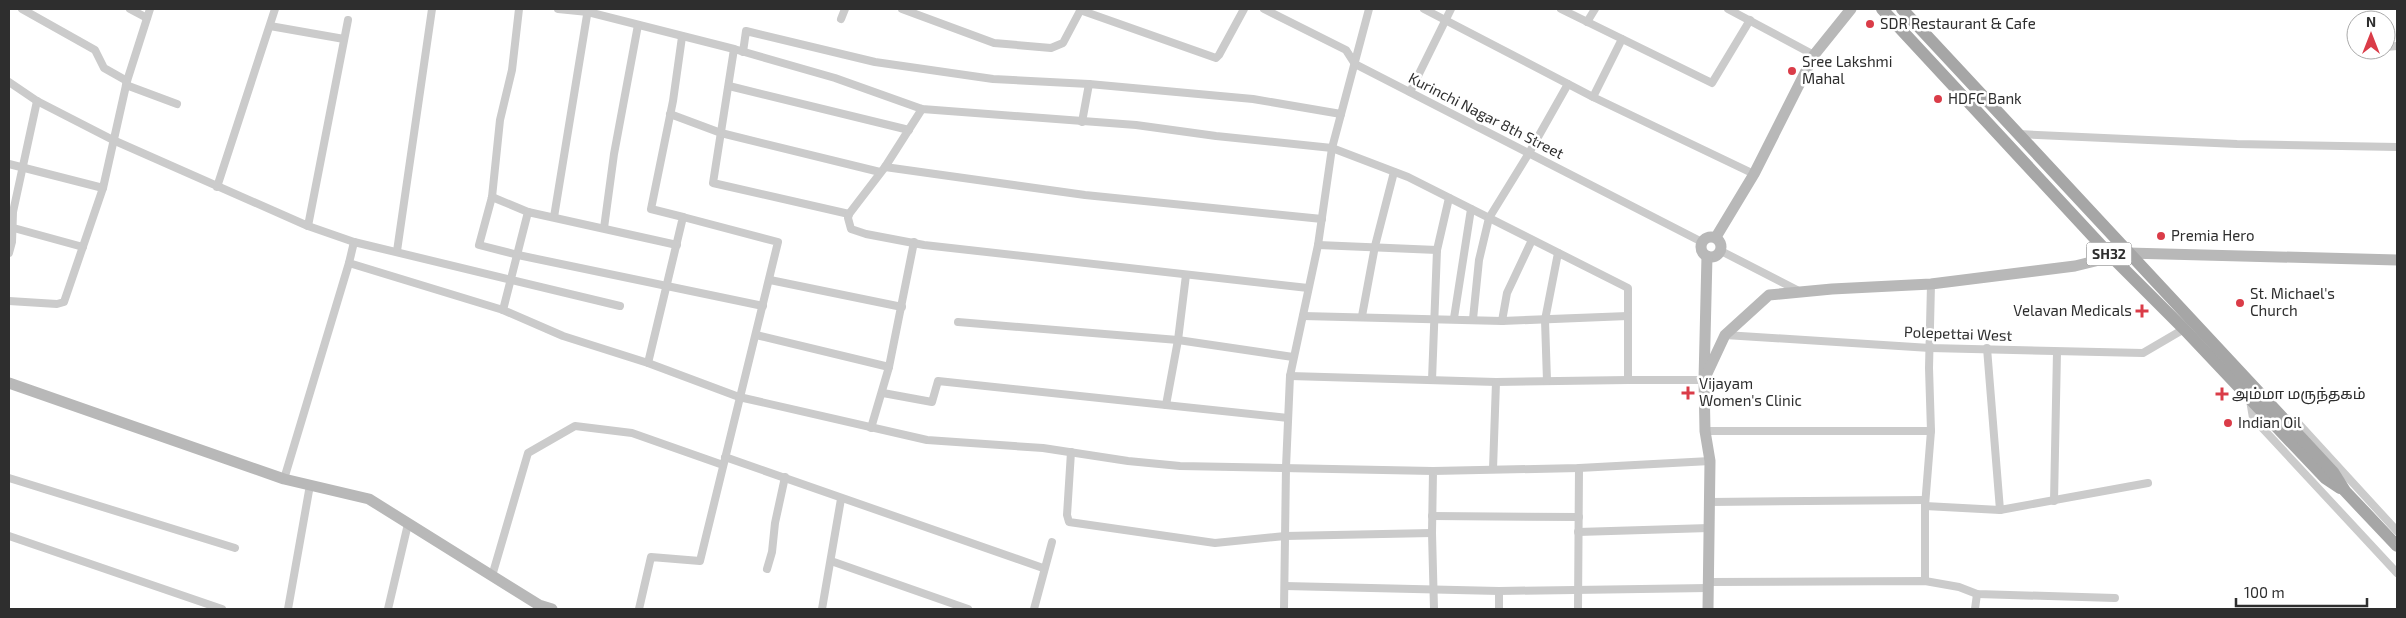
<svg xmlns="http://www.w3.org/2000/svg" width="2406" height="618" font-family="'Exo 2','Noto Sans Tamil',sans-serif">
<style>
.lines{fill:none;stroke-linecap:round;stroke-linejoin:round}
.street{stroke:#cbcbcb;stroke-width:8}
.secondary{stroke:#b8b8b8;stroke-width:11}
.primary{stroke:#a6a6a6;stroke-width:12}
.poi-dot{fill:#da3c48;stroke:#fff;stroke-width:2}
.labels{text-anchor:middle;stroke-width:5;stroke-linejoin:round;paint-order:stroke}
.shield{fill:#fff;stroke:#6d6d6d;stroke-width:1}
.shield-label{font-size:14px;font-weight:bold;fill:#2e2e2e}
.poi-label{font-size:15px;fill:#2e2e2e;stroke:#fff;text-anchor:start}
.street-label{font-size:15px;fill:#2e2e2e;stroke:#fff}
</style>
<rect width="100%" height="100%" fill="#fff"/>
<g class="lines">
<g class="street">
<polyline points="22,9 95,50 104,68 127,81"/>
<polyline points="130,9 147,18"/>
<polyline points="519,9 512,70 500,120 492,197 479,245 518,255 763,306"/>
<polyline points="558,9 588,12 734,49 835,78 922,109 1136,125 1216,136 1332,148 1408,177 1628,288 1628,380 1704,380"/>
<polyline points="902,9 994,43 1051,48 1063,43 1081,9"/>
<polyline points="1264,9 1346,50 1355,64 1702,242"/>
<polyline points="1424,9 1593,97 1754,174"/>
<polyline points="1561,9 1712,83 1750,20"/>
<polyline points="1728,9 1814,55"/>
<polyline points="1080,10 1216,58 1219,55 1244,9"/>
<polyline points="841,19 845,9"/>
<polyline points="1587,22 1595,9"/>
<polyline points="270,26 344,39"/>
<polyline points="682,37 673,101 651,209 683,217 648,363 739,397 927,440 1043,448 1128,461 1180,466 1433,471"/>
<polyline points="2386,47 2397,46"/>
<polyline points="734,49 713,183 849,214"/>
<polyline points="743,52 746,31 875,62 993,79 1089,84 1253,99 1341,114"/>
<polyline points="9,82 37,101 113,140 308,226 354,242 620,306"/>
<polyline points="126,85 177,104"/>
<polyline points="729,86 909,130"/>
<polyline points="1410,92 1451,9"/>
<polyline points="1593,97 1622,39"/>
<polyline points="922,109 885,167 849,214 848,218 851,229 866,234 924,245 1308,288"/>
<polyline points="670,114 721,133 880,172"/>
<polyline points="1082,122 1089,84"/>
<polyline points="2018,134 2237,144 2397,147"/>
<polyline points="9,164 103,188"/>
<polyline points="885,167 1085,195 1322,219"/>
<polyline points="217,187 275,9"/>
<polyline points="492,197 528,212"/>
<polyline points="554,217 588,9"/>
<polyline points="308,226 348,20"/>
<polyline points="10,227 83,247"/>
<polyline points="604,228 614,154 638,25"/>
<polyline points="354,242 349,263 503,310 563,336 648,363"/>
<polyline points="1318,245 1437,250"/>
<polyline points="397,251 432,9"/>
<polyline points="1721,251 1799,291"/>
<polyline points="9,253 12,242 13,212 37,101"/>
<polyline points="770,280 902,307"/>
<polyline points="9,301 57,304 64,302 103,188 127,81 150,9"/>
<polyline points="503,310 528,212 677,245"/>
<polyline points="1303,316 1502,321 1628,316"/>
<polyline points="1362,316 1375,246 1394,172"/>
<polyline points="1454,318 1471,209"/>
<polyline points="1473,319 1479,260 1489,218 1529,153 1568,84"/>
<polyline points="1502,321 1507,293 1532,240"/>
<polyline points="958,322 1178,340 1293,357"/>
<polyline points="756,335 889,367"/>
<polyline points="1725,335 1930,348 2143,353 2184,329"/>
<polyline points="1987,348 2000,510 2148,483"/>
<polyline points="1290,376 1496,382 1628,380"/>
<polyline points="1432,380 1437,250 1449,198"/>
<polyline points="1547,381 1545,320 1558,253"/>
<polyline points="883,393 932,402 938,381 1288,418"/>
<polyline points="2250,400 2253,418 2397,573"/>
<polyline points="1166,405 1178,340 1186,275"/>
<polyline points="2286,418 2298,423 2397,531"/>
<polyline points="871,428 889,367 914,242"/>
<polyline points="1705,431 1931,431"/>
<polyline points="1071,452 1067,515 1069,522 1215,543 1285,536 1432,533"/>
<polyline points="725,457 1043,568"/>
<polyline points="1493,469 1496,382"/>
<polyline points="9,478 235,548"/>
<polyline points="284,479 349,263"/>
<polyline points="2054,501 2057,352"/>
<polyline points="1710,502 1925,500"/>
<polyline points="1925,506 2000,510"/>
<polyline points="1432,516 1579,517"/>
<polyline points="1578,532 1709,528"/>
<polyline points="9,536 222,609"/>
<polyline points="831,561 968,609"/>
<polyline points="767,569 772,552 775,523 785,477"/>
<polyline points="492,576 528,453 575,426 632,433 723,465"/>
<polyline points="1925,581 1925,506 1931,431 1929,368 1931,284"/>
<polyline points="1708,582 1925,581 1959,587 1977,594 2115,598"/>
<polyline points="1285,586 1499,591 1708,588"/>
<polyline points="288,609 310,485"/>
<polyline points="388,609 408,524"/>
<polyline points="639,609 651,557 700,561 778,242 683,217"/>
<polyline points="822,609 841,499"/>
<polyline points="1034,609 1052,542"/>
<polyline points="1284,609 1286,467 1290,376 1318,245 1332,148 1369,9"/>
<polyline points="1434,609 1432,533 1433,471 1579,468 1710,461"/>
<polyline points="1499,609 1499,591"/>
<polyline points="1578,609 1579,468"/>
<polyline points="1975,609 1977,594"/>
</g>
<g class="secondary">
<circle cx="1711" cy="247" r="10"/>
<polyline points="1716,237 1754,174 1814,55 1851,9"/>
<polyline points="1707,256 1704,380 1705,431 1710,461 1708,609"/>
<polyline points="1704,380 1725,335 1769,295 1832,289 1931,284 2075,266 2128,253 2397,260"/>
<polyline points="9,383 284,479 369,499 539,605 552,609"/>
</g>
<g class="primary">
<polyline points="1882,9 2112,257 2184,329 2325,478 2340,488"/>
<polyline points="1902,9 2333,472 2345,491 2397,546"/>
</g>
</g>
<g class="poi-dot">
<circle cx="1870" cy="24" r="5"/>
<circle cx="1792" cy="71" r="5"/>
<circle cx="1938" cy="99" r="5"/>
<circle cx="2161" cy="236" r="5"/>
<circle cx="2240" cy="303" r="5"/>
<path d="M2139.5 303.5h5v5h5v5h-5v5h-5v-5h-5v-5h5z"/>
<path d="M1685.5 385.5h5v5h5v5h-5v5h-5v-5h-5v-5h5z"/>
<path d="M2219.5 386.5h5v5h5v5h-5v5h-5v-5h-5v-5h5z"/>
<circle cx="2228" cy="423" r="5"/>
</g>
<g class="labels">
<rect class="shield" x="2086.5" y="242.5" width="45" height="23" rx="4"/>
<g class="shield-label">
<text x="2109" y="259">SH32</text>
</g>
<g class="poi-label">
<text x="1880" y="29">SDR Restaurant &amp; Cafe</text>
<text x="1802" y="67">Sree Lakshmi<tspan x="1802" dy="17">Mahal</tspan></text>
<text x="1948" y="104">HDFC Bank</text>
<text x="2171" y="241">Premia Hero</text>
<text x="2250" y="299">St. Michael's<tspan x="2250" dy="17">Church</tspan></text>
<text x="2132" y="316" text-anchor="end">Velavan Medicals</text>
<text x="1699" y="389">Vijayam<tspan x="1699" dy="17">Women's Clinic</tspan></text>
<text x="2232" y="399">அம்மா மருந்தகம்</text>
<text x="2238" y="428">Indian Oil</text>
</g>
<g class="street-label">
<text transform="translate(1486 116) rotate(27)" y="5">Kurinchi Nagar 8th Street</text>
<text transform="translate(1958 334) rotate(2)" y="5">Polepettai West</text>
</g>
</g>
<rect width="2406" height="618" fill="none" stroke="#2e2e2e" stroke-width="20"/>
<g transform="translate(2371 35)"><circle r="24" fill="#ffffff" stroke="#ababab"/>
<path d="M0-4L9 19L0 12L-9 19Z" fill="#da3c48"/>
<text y="-8" font-size="14" font-weight="bold" text-anchor="middle" fill="#2e2e2e">N</text>
</g>
<path d="M2236 598v8h131v-8" fill="none" stroke="#2e2e2e" stroke-width="2.5"/>
<text x="2244" y="598" font-size="15" fill="#2e2e2e" stroke="#ffffff" stroke-width="4" paint-order="stroke">100 m</text>
</svg>
